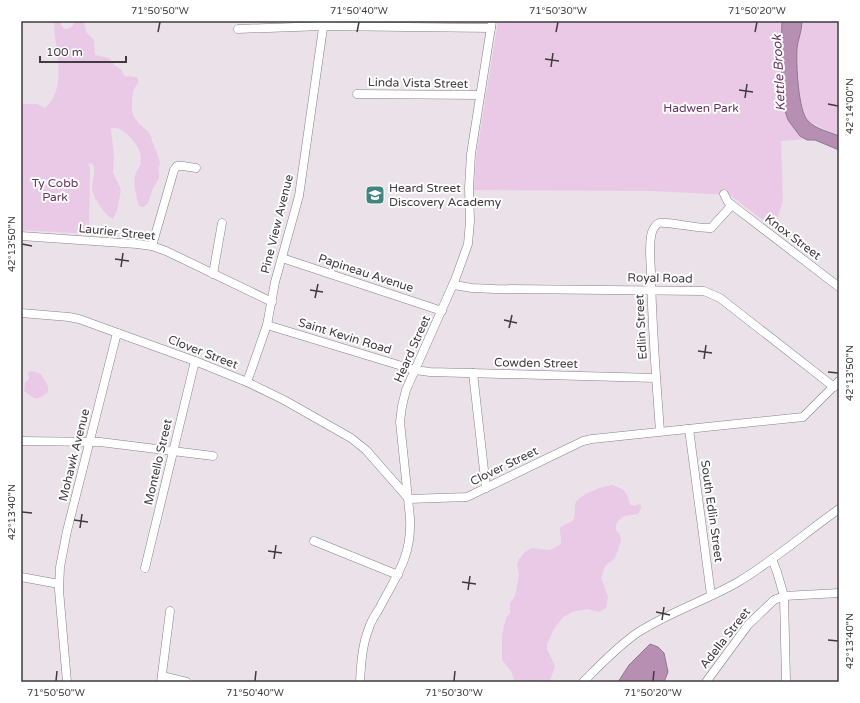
<svg xmlns="http://www.w3.org/2000/svg" width="860" height="703" font-family="'Varela Round',sans-serif">
<style>
.green{fill:#eac9e7}
.water{fill:#b68fb2;stroke:#92768f}
.lines{fill:none;stroke-linecap:round;stroke-linejoin:round}
.minor-casing{stroke:#898088;stroke-width:9}
.minor{stroke:#fff;stroke-width:8}
.ticks{fill:none;stroke:#3f3b3e;stroke-width:1.5}
.labels{text-anchor:middle;stroke-width:4;stroke-linejoin:round;paint-order:stroke}
.street-label{font-size:12px;fill:#3f3b3e;stroke:#fff}
.park-label{font-size:12px;fill:#643361;stroke:#fff}
.poi-label{font-size:12px;fill:#3f3b3e;stroke:#fff;text-anchor:start}
.water-label{font-size:13px;font-style:italic;fill:#6a3867;stroke:#fff}
.neatline{fill:none;stroke:#3f3b3e;stroke-width:1.5}
.ticks-label{font-size:10px;text-anchor:middle;fill:#3f3b3e}
</style>
<rect width="100%" height="100%" fill="#eae1e9"/>
<g class="green">
<path d="M54,21H61V25L64,29C71,29 72,27 76,21H83L87,33L94,40L95,55L109,58L115,66L121,69L124,76L135,77L138,78V83L133,91L132,100V111L134,117L139,124L149,132L160,162L158,170L159,172V178L153,188L148,203L144,207L139,206C136,194 130,177 140,166C141,162 141,157 140,153C137,142 123,126 111,128L114,159L113,172L121,190L117,211L113,219C105,216 92,196 92,188C92,179 97,171 92,163L88,164L90,168L89,234L21,230V104H37L45,108C69,87 54,49 54,21Z"/>
<polygon points="498,21 839,21 839,137 808,121 805,139 781,141 783,200 774,229 730,195 654,191 474,190 476,157"/>
<path d="M32,371L41,374L48,386V392C36,401 36,400 24,391L25,383L29,379L28,372Z"/>
<path d="M612,485C625,489 627,492 630,505L634,506L638,504L641,505V508L638,514L624,516L618,521L616,525V530L620,535L621,541L615,558L605,566L601,578L608,597L606,608L599,612L587,609L572,612L563,617L554,629L547,644V649L555,666L551,678L548,682H515L511,671L502,660V635L506,618L510,613V603L515,596L518,581L519,575L517,565L519,559L526,551L532,548L550,550L561,544C562,537 559,533 560,527C570,522 575,523 575,511C575,508 574,505 576,502C581,494 603,486 612,485Z"/>
</g>
<g class="water">
<path d="M782,21H802C802,31 798,39 797,48C796,63 798,111 808,121C816,129 829,132 839,136V150L815,140H807L800,136L788,120L783,105L781,51Z"/>
<polygon points="650,644 658,647 664,653 668,672 664,682 618,682 629,665"/>
</g>
<g class="lines">
<g class="minor-casing">
<g id="minor">
<polyline points="238,29 323,26 491,28"/>
<polyline points="357,94 480,95"/>
<polyline points="724,194 728,202 839,287"/>
<polyline points="21,236 137,244 152,246 166,251 272,302"/>
<polyline points="152,246 174,170 177,166 183,166 196,168"/>
<polyline points="282,258 442,311"/>
<polyline points="213,274 222,223"/>
<polyline points="454,285 472,288 495,289 704,291 720,298 834,387"/>
<polyline points="21,313 69,317 79,319 195,361 247,382 284,400 351,438 366,450 409,499"/>
<polyline points="267,325 415,370 430,372 656,378"/>
<polyline points="473,373 486,488"/>
<polyline points="247,382 267,325 275,282 299,196 324,21"/>
<polyline points="689,429 711,595"/>
<path d="M660,431C656,379 652,327 651,275C651,262 648,245 652,232C653,229 656,224 659,223C665,221 699,229 711,228L732,205"/>
<polyline points="21,441 100,442 213,456"/>
<polyline points="409,499 467,497 583,441 592,439 803,417 839,381"/>
<polyline points="314,541 398,575"/>
<polyline points="772,559 777,572 784,596 786,682"/>
<polyline points="145,568 195,361"/>
<polyline points="21,577 59,584"/>
<polyline points="162,676 187,682"/>
<polyline points="67,682 59,590 60,567 67,531 117,333"/>
<polyline points="161,682 170,611"/>
<path d="M360,682C361,664 362,645 369,628C371,621 375,615 379,609C396,576 412,557 410,518L400,422L402,406L406,390L455,280L468,244L470,221L469,188L471,154L492,21"/>
<path d="M583,682C600,665 617,647 637,633C669,612 705,601 738,582C773,561 805,533 839,509"/>
<polyline points="706,682 748,625 774,600 784,596 839,593"/>
</g>
</g>
<use href="#minor" class="minor"/>
</g>
<path class="ticks" d="M158,32L160,22M357,32L359,22M556,32L558,22M755,32L757,22M545,59L559,61M551,67L553,53M739,90L753,92M745,98L747,84M828,104L838,106M22,244L32,246M115,259L129,261M121,267L123,253M310,290L323,292M315,298L318,284M504,320L517,323M509,328L512,315M698,351L712,353M704,359L706,345M828,372L838,373M22,512L32,513M74,520L88,522M80,528L82,514M268,551L282,553M274,559L276,545M462,582L476,584M468,590L470,576M656,612L670,615M662,620L664,607M828,640L838,641M56,681L57,671M255,681L256,671M454,681L455,671M653,681L654,671"/>
<defs>
<g id="school-square" transform="scale(1)"><rect x="-9" y="-9" width="18" height="18" rx="4" fill="#40867e" stroke="#fff"/><path d="M0-5L7-2L0 1L-7-2ZM-4 1L0 2.5L4 1V4Q0 6-4 4Z" fill="#fff"/></g>
</defs>
<g fill-rule="evenodd">
<use href="#school-square" x="375" y="195"/>
</g>
<g class="labels">
<g class="street-label">
<text transform="translate(418 83) rotate(1)" y="4">Linda Vista Street</text>
<text transform="translate(277 224) rotate(-76)" y="4">Pine View Avenue</text>
<text transform="translate(117 232) rotate(6)" y="4">Laurier Street</text>
<text transform="translate(793 237) rotate(37)" y="4">Knox Street</text>
<text transform="translate(366 273) rotate(18)" y="4">Papineau Avenue</text>
<text transform="translate(660 278) rotate(1)" y="4">Royal Road</text>
<text transform="translate(641 327) rotate(-93)" y="4">Edlin Street</text>
<text transform="translate(345 336) rotate(17)" y="4">Saint Kevin Road</text>
<text transform="translate(412 349) rotate(-66)" y="4">Heard Street</text>
<text transform="translate(203 352) rotate(21)" y="4">Clover Street</text>
<text transform="translate(536 363) rotate(1)" y="4">Cowden Street</text>
<text transform="translate(74 455) rotate(-76)" y="4">Mohawk Avenue</text>
<text transform="translate(158 462) rotate(-77)" y="4">Montello Street</text>
<text transform="translate(504 466) rotate(-26)" y="4">Clover Street</text>
<text transform="translate(712 511) rotate(82)" y="4">South Edlin Street</text>
<text transform="translate(725 638) rotate(-52)" y="4">Adella Street</text>
</g>
<g class="park-label">
<text x="701" y="112">Hadwen Park</text>
<text x="55" y="187">Ty Cobb<tspan x="55" dy="14">Park</tspan></text>
</g>
<g class="poi-label">
<text x="389" y="192">Heard Street<tspan x="389" dy="14">Discovery Academy</tspan></text>
</g>
<g class="water-label">
<text transform="translate(778 73) rotate(-93)" y="5">Kettle Brook</text>
</g>
</g>
<rect width="860" height="703" fill="none" stroke="#ffffff" stroke-width="44"/>
<path d="M40 56v6h86v-6" fill="none" stroke="#3f3b3e" stroke-width="2"/>
<text x="46" y="56" font-size="12" fill="#3f3b3e" stroke="#ffffff" stroke-width="3" paint-order="stroke">100 m</text>
<rect x="22" y="22" width="816" height="659" class="neatline"/>
<g class="ticks-label">
<text x="160" y="14">71°50'50"W</text>
<text x="359" y="14">71°50'40"W</text>
<text x="558" y="14">71°50'30"W</text>
<text x="757" y="14">71°50'20"W</text>
<text transform="translate(849 106) rotate(-90)" y="4">42°14'00"N</text>
<text transform="translate(11 244) rotate(-90)" y="4">42°13'50"N</text>
<text transform="translate(849 373) rotate(-90)" y="4">42°13'50"N</text>
<text transform="translate(11 512) rotate(-90)" y="4">42°13'40"N</text>
<text transform="translate(849 641) rotate(-90)" y="4">42°13'40"N</text>
<text x="56" y="696">71°50'50"W</text>
<text x="255" y="696">71°50'40"W</text>
<text x="454" y="696">71°50'30"W</text>
<text x="653" y="696">71°50'20"W</text>
</g>
</svg>
